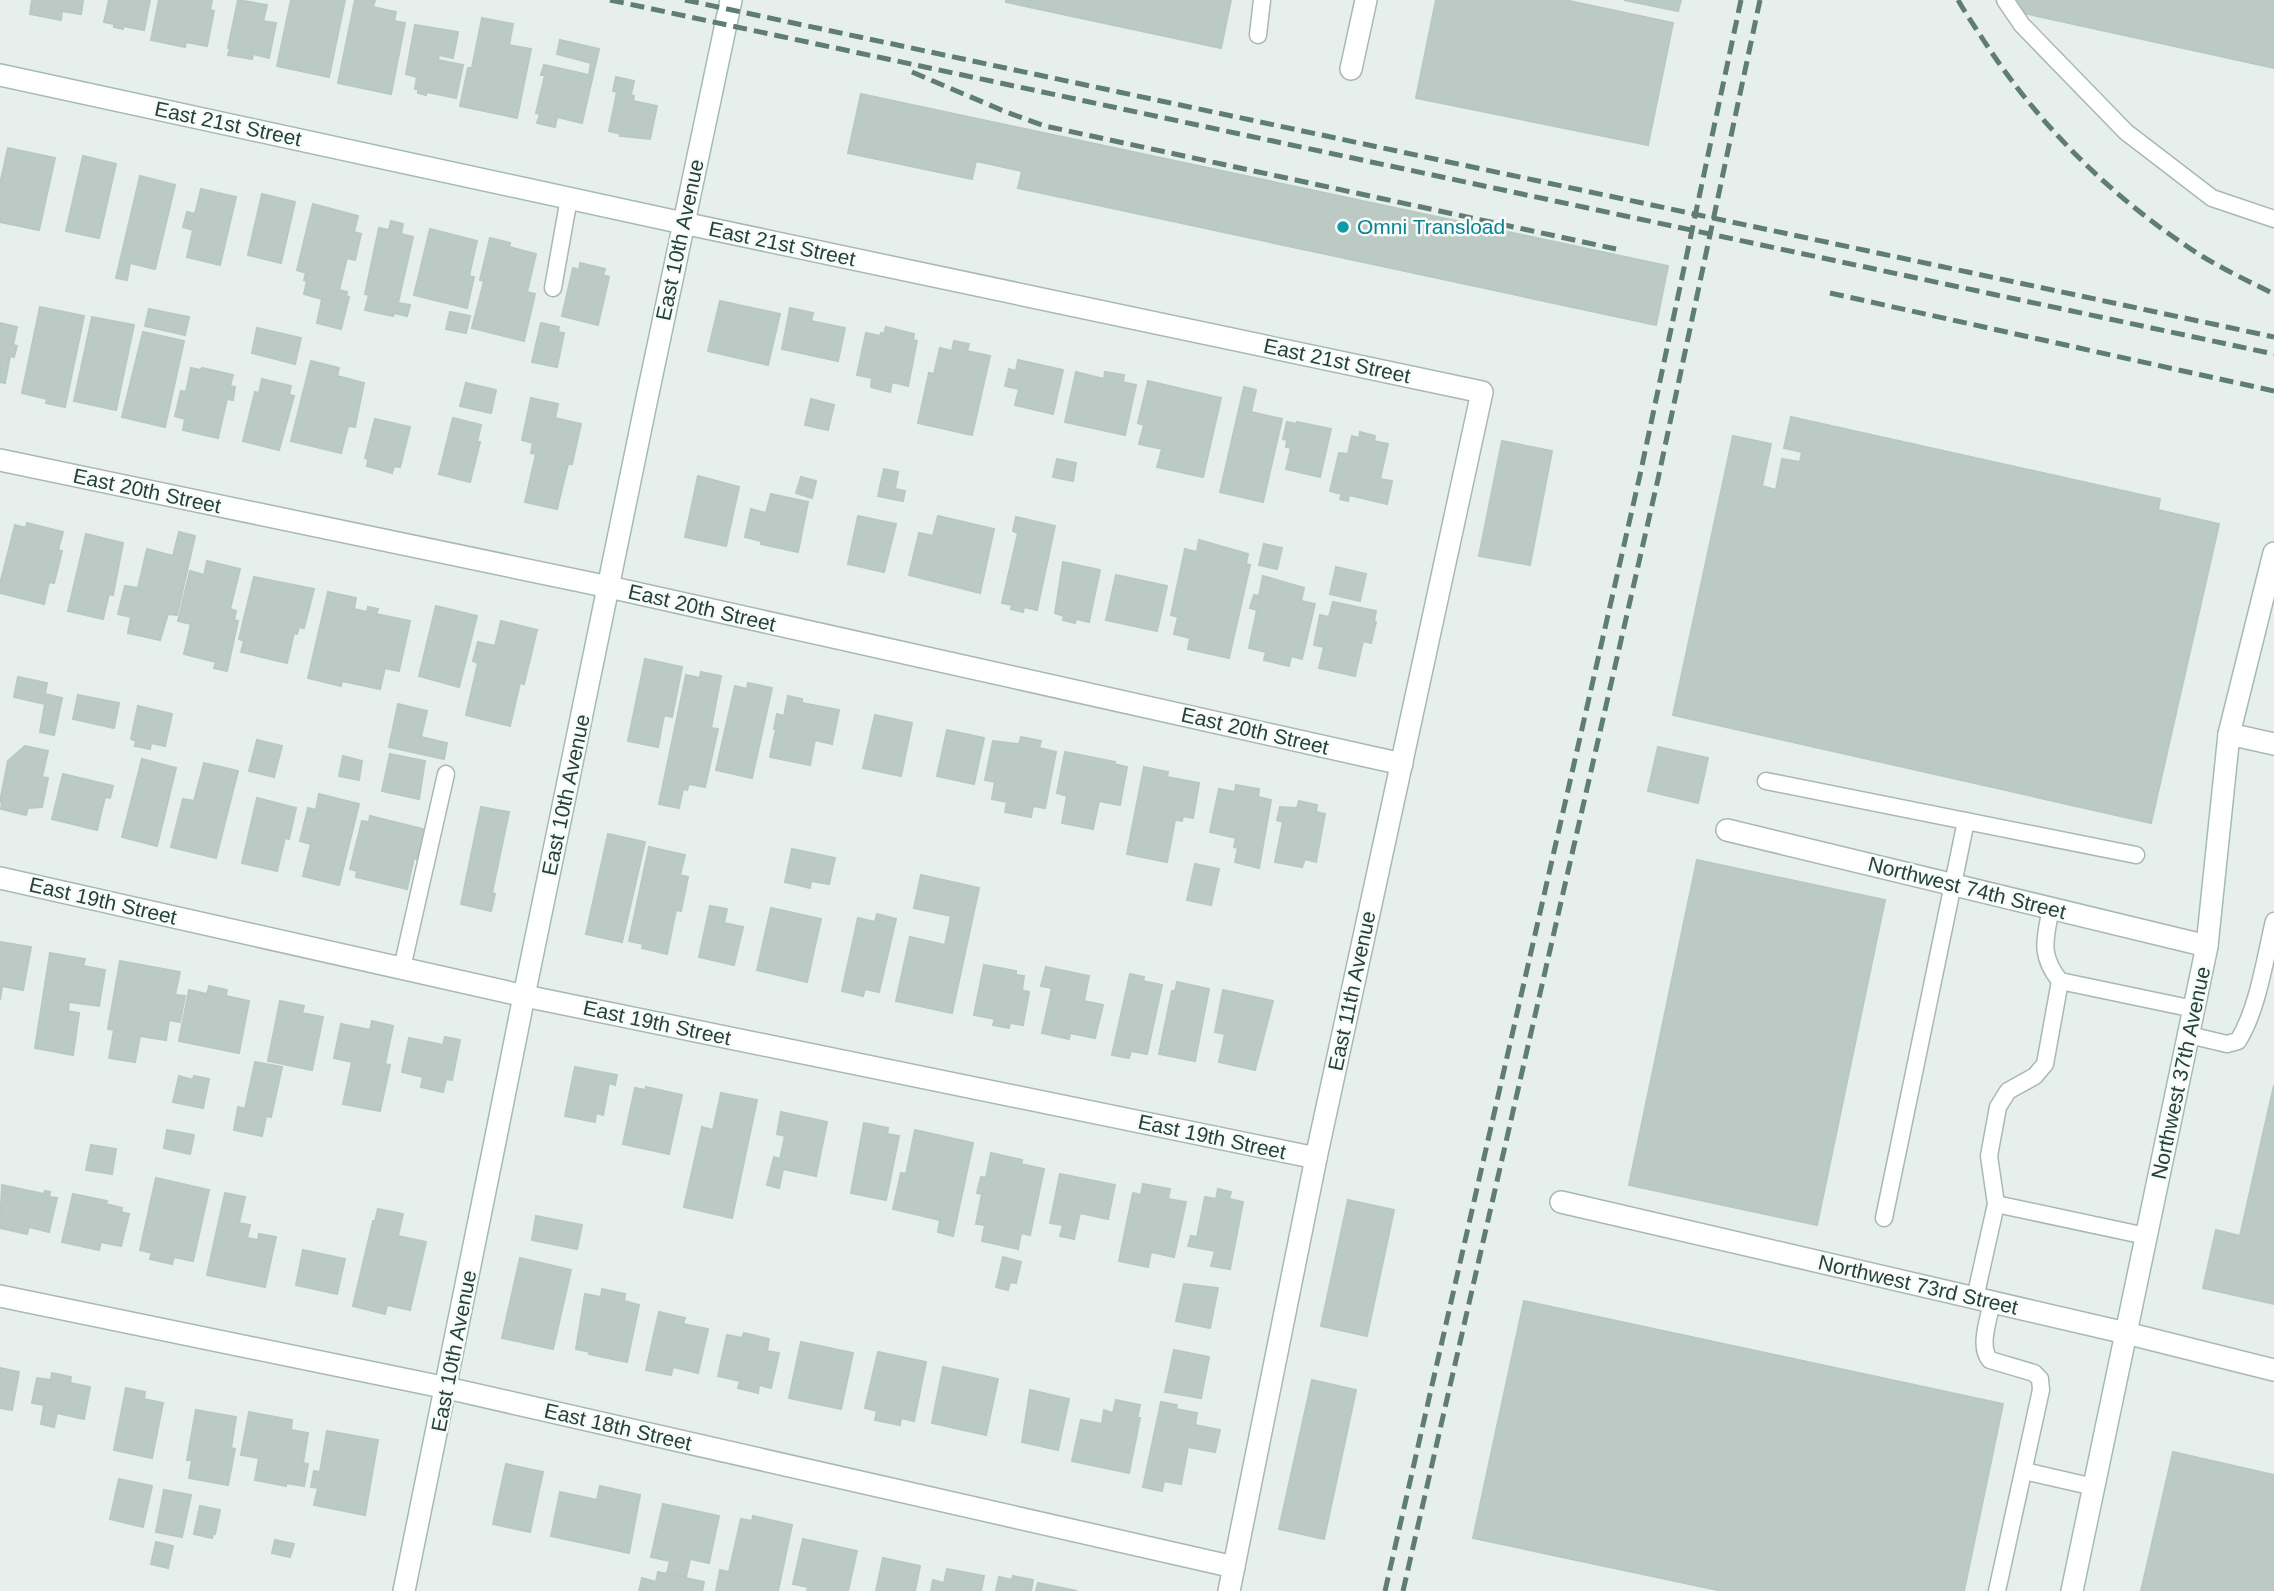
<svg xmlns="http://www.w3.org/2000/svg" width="2274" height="1591" font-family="Arial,sans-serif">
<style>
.building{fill:#bbcac4;stroke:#b8c9c2;stroke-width:2}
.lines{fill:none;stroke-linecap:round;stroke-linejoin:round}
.lane-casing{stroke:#a8b8b2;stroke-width:19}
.street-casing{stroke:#a8b8b2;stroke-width:24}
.secondary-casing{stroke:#a4bbb3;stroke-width:24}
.lane{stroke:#fff;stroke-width:16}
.street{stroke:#fff;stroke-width:21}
.secondary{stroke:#fff;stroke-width:21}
.rail{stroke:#5f7d75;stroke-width:5;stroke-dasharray:14 7;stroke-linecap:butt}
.culture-dot{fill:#0f9aa8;stroke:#f7fbf9;stroke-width:2.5}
.labels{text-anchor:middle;stroke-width:5;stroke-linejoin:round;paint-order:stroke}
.street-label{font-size:21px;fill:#24423a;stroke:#f7fbf9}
.culture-label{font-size:21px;fill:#0d838f;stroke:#f7fbf9;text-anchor:start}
</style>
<rect width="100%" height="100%" fill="#e6efeb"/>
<g class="building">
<polygon points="32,0 83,0 81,14 62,11 61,20 30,14"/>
<polygon points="109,0 150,0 144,30 123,26 123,29 114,27 114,24 104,22"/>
<polygon points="159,0 212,0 210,10 214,11 207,46 186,42 185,47 151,40"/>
<polygon points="238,0 267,5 263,21 276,23 269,58 253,54 252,59 228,55 230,49 228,48"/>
<polygon points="291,0 345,0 329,77 277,66"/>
<polygon points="355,0 375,0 373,7 396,12 394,21 405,23 391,94 338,83"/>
<polygon points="1006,0 1231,0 1221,48 1006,2"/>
<polygon points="1436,0 1565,0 1673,23 1648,145 1416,98"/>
<polygon points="1624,0 1681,0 1678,11"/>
<polygon points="2013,0 2274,0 2274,68 2019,12"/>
<polygon points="482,18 513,24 509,45 531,49 517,118 460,106 468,68 472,68"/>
<polygon points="415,25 458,32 453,58 439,55 438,60 463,65 456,98 427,92 426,95 418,93 418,89 415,89 417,77 406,74"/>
<polygon points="560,40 599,49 582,123 557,117 555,127 537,123 540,114 536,113 545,75 541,75 544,65 589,75 591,63 557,54"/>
<polygon points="616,77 634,81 631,95 634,96 633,101 657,106 650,139 620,136 621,134 609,131 617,92 613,91"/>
<polygon points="861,94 1668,266 1656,325 1018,188 1022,171 976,161 972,179 848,153"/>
<polygon points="8,148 55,158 39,230 0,222 0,184"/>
<polygon points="83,156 116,164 99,238 66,231"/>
<polygon points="140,176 175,185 155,269 130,263 127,280 116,278"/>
<polygon points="201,189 236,197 220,265 187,257 193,230 183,227 187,212 195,214"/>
<polygon points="262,194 295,202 281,263 248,255"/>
<polygon points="313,204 358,216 354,232 361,234 355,260 347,258 339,290 347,292 346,296 349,297 341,329 317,323 322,299 304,294 307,281 304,280 306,273 297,270"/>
<polygon points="391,221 403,224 401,234 413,237 398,303 410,305 407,316 394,313 393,316 365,310 369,295 365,294 379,228 389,230"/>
<polygon points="430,229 477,241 469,276 474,277 467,308 414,295"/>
<polygon points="490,238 510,243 509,247 536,254 527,292 535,294 524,341 472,328 484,281 480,280"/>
<polygon points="580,263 605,269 603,275 609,277 598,325 562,316 573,268 579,270"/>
<polygon points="720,301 780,314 768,365 708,351"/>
<polygon points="40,307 84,316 65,407 46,403 47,399 22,393"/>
<polygon points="790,308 813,313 811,321 845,328 838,361 782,349"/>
<polygon points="149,309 189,317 185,335 145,326"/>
<polygon points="450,312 470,316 466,333 446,329"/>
<polygon points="92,317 134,325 116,410 74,401"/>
<polygon points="0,323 17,327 13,345 17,346 14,357 10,356 5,383 0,382"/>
<polygon points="541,323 559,327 558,332 564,333 557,367 532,362"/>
<polygon points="886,327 914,334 913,340 917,341 908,386 892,382 890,392 871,387 872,378 857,375 866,333 880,336 881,333 884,334"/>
<polygon points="257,328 301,338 295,364 252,353"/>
<polygon points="143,332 184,341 165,427 122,417"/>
<polygon points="954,341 969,344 967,351 990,356 972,435 918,423 929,373 934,374 940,348 952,351"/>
<polygon points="1018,360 1063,370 1053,414 1015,405 1019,389 1005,386 1009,369 1016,371"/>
<polygon points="311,361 339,368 337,376 364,383 355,427 348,426 341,453 291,441"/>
<polygon points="191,368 201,370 202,368 233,375 230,386 235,387 233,400 227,399 218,438 183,430 185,419 175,416 181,391 186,392"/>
<polygon points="1076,372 1104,379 1105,372 1124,375 1123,382 1136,385 1125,435 1065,422"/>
<polygon points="262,379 291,386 289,395 294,396 279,450 243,441 255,392 259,393"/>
<polygon points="1148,381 1221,398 1203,477 1157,467 1162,449 1139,444 1144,425 1138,423"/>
<polygon points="466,383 496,390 491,413 460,406"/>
<polygon points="1244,387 1256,390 1251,412 1282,419 1263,502 1220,492"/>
<polygon points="531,398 558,404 555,418 581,424 572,464 568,464 557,509 525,502 536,454 531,453 533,443 522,440"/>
<polygon points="811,399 834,405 828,430 805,425"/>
<polygon points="1791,417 2160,499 2158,510 2219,524 2151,823 1673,715 1733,436 1771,444 1762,486 1776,490 1782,459 1800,462 1802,452 1784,448"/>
<polygon points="453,418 481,425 477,442 480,442 470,482 439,474"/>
<polygon points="375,419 410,427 400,467 394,466 392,473 367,466 368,459 365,458"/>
<polygon points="1287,422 1297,424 1297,422 1331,429 1320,477 1286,469 1291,448 1286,447 1287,440 1283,439"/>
<polygon points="1360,432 1375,436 1374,441 1388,444 1380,479 1392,481 1387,504 1349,495 1348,501 1340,499 1342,494 1330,491 1339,453 1348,454 1352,436 1359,438"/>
<polygon points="1502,441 1552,451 1530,565 1479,556"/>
<polygon points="1057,459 1076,463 1073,481 1053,477"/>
<polygon points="884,469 898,472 895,489 905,491 903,501 878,496"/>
<polygon points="698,476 739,487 726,546 685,537"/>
<polygon points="801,477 816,481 812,498 796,493"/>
<polygon points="771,494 808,502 798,552 761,544 761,541 745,537 751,509 766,513"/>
<polygon points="858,516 896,524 884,572 848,564"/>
<polygon points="938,516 994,529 980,593 909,575 919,533 933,536"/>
<polygon points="1016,517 1055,526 1037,610 1024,607 1023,612 1011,609 1012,605 1002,603 1018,533 1013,531"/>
<polygon points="27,523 63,532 58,550 62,551 54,583 49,582 44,604 0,593 0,584 15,525 26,528"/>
<polygon points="179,532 195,536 177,615 168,614 160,640 128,633 131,617 118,614 125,586 138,588 147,549 173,556"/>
<polygon points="86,534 123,543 113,595 109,594 103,619 68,611"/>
<polygon points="1199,540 1248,554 1246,564 1250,565 1229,658 1188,649 1190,638 1174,634 1178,617 1171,615 1185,549 1197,552"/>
<polygon points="1264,544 1282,548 1277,569 1259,565"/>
<polygon points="207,561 240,569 230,609 236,611 234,620 238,621 227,671 214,668 216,662 184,654 191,624 178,621 190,571 204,575"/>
<polygon points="1063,562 1100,570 1089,622 1076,619 1075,623 1063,620 1064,616 1055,613"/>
<polygon points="1336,567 1366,574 1360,601 1330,594"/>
<polygon points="1116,575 1167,586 1157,631 1106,620"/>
<polygon points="1263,576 1304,588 1301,601 1315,604 1302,659 1291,656 1289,666 1264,660 1266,652 1249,648 1257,610 1250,608 1254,595 1259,596"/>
<polygon points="254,577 314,589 304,628 299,627 297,634 294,633 287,663 241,652 244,641 239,639"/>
<polygon points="328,592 356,598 354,609 367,612 368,607 378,609 376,614 410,621 399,671 385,668 380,689 342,681 341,686 308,678"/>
<polygon points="1333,602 1376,611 1374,621 1376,622 1371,643 1363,641 1355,676 1319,668 1324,647 1314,645 1320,615 1329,617"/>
<polygon points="436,606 477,616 459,687 419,676"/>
<polygon points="501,621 537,630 524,684 520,683 510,726 466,715 478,663 473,661 478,642 495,646"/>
<polygon points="645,659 682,667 672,717 664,715 658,747 628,741"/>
<polygon points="701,672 721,676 711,728 718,729 705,787 689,784 687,790 683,789 679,808 659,804 686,675 700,678"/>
<polygon points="18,677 47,683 45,694 62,698 54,735 40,732 45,704 14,697"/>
<polygon points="748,683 772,688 752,778 716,770 735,686 747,689"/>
<polygon points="78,695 119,703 114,728 73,719"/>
<polygon points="788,696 802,699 802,703 839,710 832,744 815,740 810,765 770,757 776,729 774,729 777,714 784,716"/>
<polygon points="398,704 427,711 421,737 447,743 444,759 389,747"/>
<polygon points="138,706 172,714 165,746 151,743 150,749 135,746 136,741 131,739"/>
<polygon points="875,715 912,723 901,776 863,768"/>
<polygon points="947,730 984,738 974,784 937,776"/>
<polygon points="1021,737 1041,741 1039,748 1056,752 1045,808 1033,806 1031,817 1005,812 1007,802 992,799 995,782 985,780 993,741 1019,744"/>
<polygon points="257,740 282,746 274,777 249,771"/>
<polygon points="25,746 48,751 42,777 48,778 42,807 28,808 26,815 1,809 2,802 0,802 8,761"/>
<polygon points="1658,747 1708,758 1698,803 1648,791"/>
<polygon points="1065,752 1115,762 1114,764 1127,767 1120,805 1099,801 1093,829 1062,823 1067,796 1057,793"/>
<polygon points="390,754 425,761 419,799 382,791"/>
<polygon points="343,756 362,761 359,780 339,776"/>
<polygon points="142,759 176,768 157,846 122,837"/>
<polygon points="204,763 238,771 216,858 171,847 183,799 194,801"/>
<polygon points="1144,767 1168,772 1167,777 1199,783 1193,818 1183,816 1182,821 1175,820 1167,862 1127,854"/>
<polygon points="63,774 113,786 110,798 105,797 97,830 52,819"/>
<polygon points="1236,785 1259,789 1258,797 1271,800 1259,868 1235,862 1238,848 1234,847 1236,838 1210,832 1219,789 1235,792"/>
<polygon points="319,794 359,804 339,885 303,876 311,844 300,841 308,808 316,810"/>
<polygon points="257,798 296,808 289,839 285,838 277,871 242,863"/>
<polygon points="1299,801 1317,805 1316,812 1325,814 1316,862 1305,859 1302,867 1275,862 1283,822 1277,820 1280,807 1297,808"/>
<polygon points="481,807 509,812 492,893 495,894 491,911 461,904"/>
<polygon points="370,816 427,830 420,860 414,858 407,889 356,877 357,871 350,869 362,821 369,822"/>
<polygon points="608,834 645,842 622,942 586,934"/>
<polygon points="649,847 685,855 680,875 688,877 681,911 676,910 667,954 642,948 643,944 629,941"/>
<polygon points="792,849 835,858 829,884 811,881 810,888 785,882"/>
<polygon points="1697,860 1885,900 1817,1225 1629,1185"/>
<polygon points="1195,864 1219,869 1211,905 1187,900"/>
<polygon points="921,875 979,888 952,1013 896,1001 910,937 945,945 951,916 914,908"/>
<polygon points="710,906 727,909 724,923 743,927 734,965 699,957"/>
<polygon points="771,908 821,919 807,982 757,970"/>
<polygon points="877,914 896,919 879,992 865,989 863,996 842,991 858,918 875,922"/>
<polygon points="0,942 31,947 23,990 2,986 0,1000"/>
<polygon points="50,953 85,959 83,966 105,970 99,1006 69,1002 68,1011 79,1013 73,1055 35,1048"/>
<polygon points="120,961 180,972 175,995 185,996 180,1022 169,1020 166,1040 140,1036 135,1062 109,1058 114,1030 108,1029"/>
<polygon points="984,965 1016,971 1016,975 1024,976 1022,990 1029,992 1023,1025 1010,1023 1009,1028 993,1025 995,1019 974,1015"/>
<polygon points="1046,967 1089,976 1084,1001 1103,1005 1095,1038 1070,1033 1069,1039 1042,1033 1052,988 1041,986"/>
<polygon points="1130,974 1144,977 1143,981 1162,985 1147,1054 1131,1051 1129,1058 1112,1055"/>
<polygon points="1177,982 1209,989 1195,1061 1159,1054 1172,991 1175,991"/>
<polygon points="209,986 227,990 226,996 249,1001 239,1053 179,1041 189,990 207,994"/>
<polygon points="1223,990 1273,1001 1255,1070 1219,1062 1225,1034 1215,1032"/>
<polygon points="280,1001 304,1006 302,1013 323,1017 312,1070 268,1061"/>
<polygon points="372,1021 393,1026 385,1064 390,1065 380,1111 343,1104 352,1062 334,1058 341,1024 370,1030"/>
<polygon points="445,1037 460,1040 452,1080 446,1079 443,1092 421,1087 423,1077 402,1072 409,1038 443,1045"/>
<polygon points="255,1062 282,1067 271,1117 266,1116 262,1136 234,1130 238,1107 245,1109"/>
<polygon points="575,1067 617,1075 615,1085 609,1083 603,1115 596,1113 595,1122 565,1116"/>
<polygon points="179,1076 193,1080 194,1076 209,1079 203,1108 173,1102"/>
<polygon points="2274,1085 2274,1304 2203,1288 2216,1230 2240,1236"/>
<polygon points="646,1087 682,1095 669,1154 623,1144 635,1088 646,1090"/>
<polygon points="721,1093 757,1100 732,1218 684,1207 702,1127 713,1130"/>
<polygon points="781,1112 827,1122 816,1176 783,1169 779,1188 767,1185 774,1157 780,1159 785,1136 777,1134"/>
<polygon points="864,1123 888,1128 887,1134 899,1136 886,1200 851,1193"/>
<polygon points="167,1130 194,1135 190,1154 164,1148"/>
<polygon points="915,1130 973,1143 953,1236 938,1232 940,1220 893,1209 901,1173 906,1174"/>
<polygon points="91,1145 116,1149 112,1174 86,1170"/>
<polygon points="991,1153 1022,1160 1021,1164 1044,1169 1030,1235 1021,1233 1018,1249 982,1241 985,1225 976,1224 982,1194 977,1193 981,1177 986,1178"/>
<polygon points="1060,1174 1115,1185 1108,1219 1080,1213 1074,1239 1060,1236 1063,1225 1050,1223"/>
<polygon points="156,1178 209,1190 193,1261 174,1257 172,1264 150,1259 152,1253 140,1250"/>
<polygon points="1143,1184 1170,1189 1168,1199 1186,1202 1174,1257 1151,1252 1148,1267 1119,1261 1133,1193 1141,1195"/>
<polygon points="2,1185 44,1194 45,1191 50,1192 49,1197 57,1198 49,1232 29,1227 27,1234 0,1228"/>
<polygon points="1218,1189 1231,1192 1229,1199 1243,1202 1230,1269 1211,1266 1215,1251 1188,1246 1191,1236 1197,1237 1205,1197 1216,1199"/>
<polygon points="225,1193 245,1197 239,1223 250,1225 247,1238 258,1240 259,1234 276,1237 265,1287 207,1275"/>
<polygon points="73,1194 107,1201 106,1204 122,1208 121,1212 129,1214 121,1246 101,1242 99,1250 62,1242"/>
<polygon points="1348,1200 1394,1210 1367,1336 1321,1326"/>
<polygon points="378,1209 403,1214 398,1236 426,1242 410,1310 387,1305 385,1314 353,1306 373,1221 375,1221"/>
<polygon points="536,1216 582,1225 577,1249 532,1240"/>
<polygon points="303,1250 345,1259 337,1294 296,1285"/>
<polygon points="1003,1257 1021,1262 1016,1283 1010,1282 1008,1290 996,1287"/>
<polygon points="520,1258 571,1270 553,1349 502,1338"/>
<polygon points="1184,1284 1218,1288 1210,1328 1176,1321"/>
<polygon points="602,1289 625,1294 624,1301 639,1305 627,1362 589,1354 590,1352 576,1349 585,1294 601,1297"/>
<polygon points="1524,1301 2003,1404 1964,1591 1722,1591 1473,1538"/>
<polygon points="659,1312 685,1318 683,1324 708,1329 698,1373 673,1367 671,1375 646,1370"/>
<polygon points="744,1333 769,1339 767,1351 779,1353 771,1388 759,1385 758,1393 738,1388 740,1381 718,1376 727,1335 742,1338"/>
<polygon points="801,1342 853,1353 841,1409 789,1398"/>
<polygon points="1174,1350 1209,1357 1201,1398 1165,1392"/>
<polygon points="878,1352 926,1362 914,1421 901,1418 900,1425 875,1420 877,1411 865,1408"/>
<polygon points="943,1367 998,1379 986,1435 932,1423"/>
<polygon points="0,1368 19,1372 12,1410 0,1408"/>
<polygon points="52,1373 71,1377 70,1383 90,1387 84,1419 57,1413 54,1427 41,1424 44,1405 32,1403 37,1378 51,1380"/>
<polygon points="1312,1380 1356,1390 1324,1539 1279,1529"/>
<polygon points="126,1388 145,1392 144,1399 163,1403 152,1458 114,1450"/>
<polygon points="1030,1390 1069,1399 1058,1450 1022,1442"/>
<polygon points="1116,1400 1140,1405 1137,1418 1140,1418 1129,1473 1072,1461 1081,1420 1102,1424 1104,1410 1113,1413"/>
<polygon points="1161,1402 1177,1405 1176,1409 1197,1413 1195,1425 1220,1430 1215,1452 1188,1447 1181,1484 1164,1481 1162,1491 1143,1487"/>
<polygon points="196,1410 236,1417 231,1448 235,1449 228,1485 189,1478 192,1460 187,1460"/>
<polygon points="249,1412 292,1420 291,1430 308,1433 303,1463 308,1464 304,1486 286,1483 286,1486 255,1480 259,1458 241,1455"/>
<polygon points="327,1431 378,1440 365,1515 314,1505 318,1488 311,1487 314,1471 320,1472"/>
<polygon points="2173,1452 2274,1475 2274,1591 2141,1591"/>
<polygon points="506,1464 543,1472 530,1532 493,1524"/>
<polygon points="119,1479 152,1486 143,1527 110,1519"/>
<polygon points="600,1486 640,1495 629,1553 551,1536 560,1492 597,1500"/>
<polygon points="164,1490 191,1495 182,1537 156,1532"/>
<polygon points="663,1504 719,1516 709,1563 690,1559 686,1577 667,1573 670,1561 651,1557"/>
<polygon points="200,1506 220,1510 215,1534 213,1533 212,1538 194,1534"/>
<polygon points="753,1516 792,1525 778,1591 716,1591 720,1570 729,1572 741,1519 752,1521"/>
<polygon points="803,1539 857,1551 848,1591 807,1591 808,1587 793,1584"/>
<polygon points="275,1540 294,1544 290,1557 272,1553"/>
<polygon points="156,1542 173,1546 168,1568 151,1564"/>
<polygon points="883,1558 920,1566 915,1591 876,1591"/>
<polygon points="947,1569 984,1576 981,1591 931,1591 933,1580 944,1583"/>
<polygon points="658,1572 704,1582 702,1591 639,1591 642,1578 656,1582"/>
<polygon points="1013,1576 1033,1580 1031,1591 996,1591 999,1577 1012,1580"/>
<polygon points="1038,1583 1077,1591 1036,1591"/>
</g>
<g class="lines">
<g class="lane-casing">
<g id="lane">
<polyline points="2005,0 2022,25 2126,132 2212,198 2274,219"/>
<polyline points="1258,35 1262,0"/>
<polyline points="553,288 569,198"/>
<polyline points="1766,781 2136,855"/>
<path d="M2051,908C2045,939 2039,955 2060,981L2194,1009"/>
<polyline points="402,968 446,774"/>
<path d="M2189,1035L2227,1044L2238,1041C2258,1009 2265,958 2274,921"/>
<polyline points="1996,1204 2146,1236"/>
<polyline points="1884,1218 1966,821"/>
<polyline points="1975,1298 1996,1204 1989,1156 1998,1107 2008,1091 2035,1076 2045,1064 2060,981"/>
<path d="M1992,1302C1989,1318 1978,1347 1990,1360L2034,1373L2040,1379L2041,1390L1997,1591"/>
<polyline points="2024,1471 2094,1487"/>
</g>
</g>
<g class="street-casing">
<g id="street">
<polyline points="1351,69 1366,0"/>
<polyline points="683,223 1482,392 1316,1158 1229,1591"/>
<polyline points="0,460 609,587 1402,764"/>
<polyline points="2229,734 2274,744"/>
<polyline points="1727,830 2207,946"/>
<polyline points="0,878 525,996 1316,1158"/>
<polyline points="1561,1202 2126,1333 2274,1370"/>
<polyline points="0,1296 447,1388 1234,1567"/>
</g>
</g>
<g class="secondary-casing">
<g id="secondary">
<polyline points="0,75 683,223"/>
<path d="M404,1591C446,1391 485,1191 525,991C593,660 660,330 731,0"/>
<polyline points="2072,1591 2207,946 2229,734 2274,553"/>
</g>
</g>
<use href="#lane" class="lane"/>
<use href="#street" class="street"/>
<use href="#secondary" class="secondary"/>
<g class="rail">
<polyline points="610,0 2274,354"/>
<polyline points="685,0 2274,337"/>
<path d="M1958,0C1966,14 1975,27 1984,41C2036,121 2105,191 2185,245C2212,264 2244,279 2274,294"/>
<polyline points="912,72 1006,112 1045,126 1616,249"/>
<polyline points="1830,293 2274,391"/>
<polyline points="1385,1591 1640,475 1741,0"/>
<polyline points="1403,1591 1658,479 1760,0"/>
</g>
</g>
<circle class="culture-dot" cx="1343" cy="227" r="7"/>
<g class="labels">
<g class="street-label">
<text transform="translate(228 124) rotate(12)" y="7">East 21st Street</text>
<text transform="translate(680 240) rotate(-78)" y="7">East 10th Avenue</text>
<text transform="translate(782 244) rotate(12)" y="7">East 21st Street</text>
<text transform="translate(1337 361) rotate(12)" y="7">East 21st Street</text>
<text transform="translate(147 491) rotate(12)" y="7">East 20th Street</text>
<text transform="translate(702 608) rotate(13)" y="7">East 20th Street</text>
<text transform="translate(1255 731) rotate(13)" y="7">East 20th Street</text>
<text transform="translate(566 795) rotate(-78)" y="7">East 10th Avenue</text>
<text transform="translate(1967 888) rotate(14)" y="7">Northwest 74th Street</text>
<text transform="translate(103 901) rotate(13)" y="7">East 19th Street</text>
<text transform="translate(1352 991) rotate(-78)" y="7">East 11th Avenue</text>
<text transform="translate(657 1023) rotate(12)" y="7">East 19th Street</text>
<text transform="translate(2181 1073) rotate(-78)" y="7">Northwest 37th Avenue</text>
<text transform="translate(1212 1137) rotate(12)" y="7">East 19th Street</text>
<text transform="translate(1918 1285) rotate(13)" y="7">Northwest 73rd Street</text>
<text transform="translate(454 1351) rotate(-79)" y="7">East 10th Avenue</text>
<text transform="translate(618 1427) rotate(13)" y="7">East 18th Street</text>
</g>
<g class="culture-label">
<text x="1357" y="234">Omni Transload</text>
</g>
</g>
</svg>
